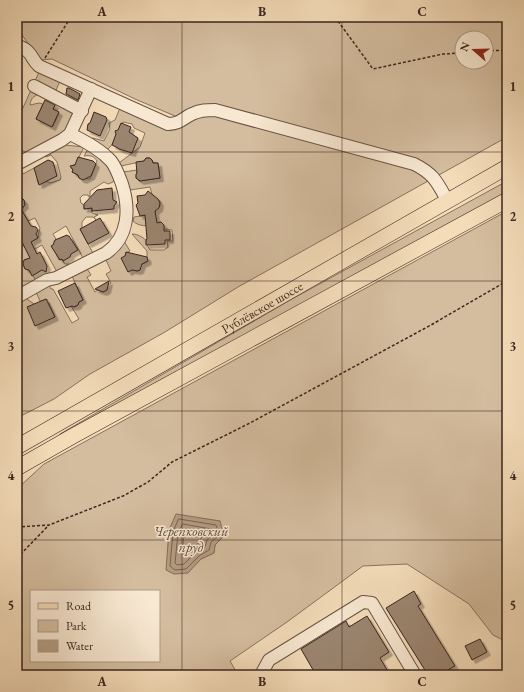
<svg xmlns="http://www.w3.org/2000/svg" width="524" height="692" font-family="'EB Garamond',serif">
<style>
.green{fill:#d4bd9f;stroke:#87725e;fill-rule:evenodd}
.water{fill:#b59e84;stroke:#846e5b}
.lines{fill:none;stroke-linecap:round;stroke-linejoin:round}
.shore{stroke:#786251;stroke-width:1}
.building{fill:#9b856f;stroke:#3a261e;filter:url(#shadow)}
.minor-casing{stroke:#685445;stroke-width:14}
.major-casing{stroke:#3a261e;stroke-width:16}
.path{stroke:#3a261e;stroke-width:1.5;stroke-dasharray:3 2;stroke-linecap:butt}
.minor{stroke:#f8e8d2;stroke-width:12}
.major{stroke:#f4dcb9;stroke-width:15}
.grid{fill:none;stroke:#3a261e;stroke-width:1;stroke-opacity:0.55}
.labels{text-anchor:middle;stroke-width:3;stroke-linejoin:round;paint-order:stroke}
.street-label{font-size:13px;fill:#3a261e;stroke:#f8e8d2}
.water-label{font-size:14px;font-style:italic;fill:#5f4a3d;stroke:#f8e8d2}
.neatline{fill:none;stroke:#3a261e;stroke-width:1.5}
.grid-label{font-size:13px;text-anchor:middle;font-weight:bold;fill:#3a261e}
</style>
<defs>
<filter id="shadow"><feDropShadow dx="3.5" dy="3.5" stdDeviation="0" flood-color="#0004"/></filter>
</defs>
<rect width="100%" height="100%" fill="#f4dcb9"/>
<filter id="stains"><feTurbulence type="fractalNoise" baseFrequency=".005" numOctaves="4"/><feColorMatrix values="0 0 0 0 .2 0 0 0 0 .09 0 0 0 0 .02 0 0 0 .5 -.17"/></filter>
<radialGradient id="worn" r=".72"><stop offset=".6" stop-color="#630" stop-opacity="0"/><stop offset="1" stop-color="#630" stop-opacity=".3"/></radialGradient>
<g class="green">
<path d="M17,17H507V137L238,287L165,332L90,374L54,399L17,418V301L27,297L28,300L55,317L47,299L40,301L36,292L49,285L51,289H53L72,323L79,319L71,306L75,307L78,305L79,302L83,300L71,274L86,267L91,275L87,277L95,292L98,290L103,292L107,290L108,285L111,283L106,274L111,271L106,260L124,241L130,251L126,253L134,270L137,271L140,270V265L147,262V251L132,234C138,234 142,237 146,240V243L150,250H164L168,247L167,241H173L172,230L164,229L161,222L158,223L156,225C148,226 139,227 133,221L134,217L155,214V210L160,206V201L153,198L150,187L130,190L123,172L137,170L136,178L139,181L160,178L158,163H153L152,160L150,158H146L144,161L121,166L119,163L140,147L145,133L134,128L132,124L123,122L112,145L107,150L92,138H93L104,141L110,129L109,123L115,120L120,108L171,131L175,116L135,99L52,59L40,60L17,28ZM462,38H486V62H462Z"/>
<path d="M39,72L60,81L56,90L59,93C48,93 31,91 30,105L39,103L43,104L36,119L53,126L59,113L53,109L57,102L73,110C78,132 44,146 28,154L20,149L17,140V119H18Z"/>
<path d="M65,145L84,147L75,165H73L71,168L73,170L72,172L78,175L79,178L90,179L97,161C94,156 90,155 84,156L88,149L108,165L115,178L113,182L108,184L104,182L90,191V197H89L88,195H83L80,198L81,203L84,205V209L90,208L91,206L92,213L98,215L94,217L96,220L93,217H86L82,222V228L80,229L94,255L84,260L66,226L53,234L56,239L54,242L55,244L52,246L59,260L62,259L65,264H69L70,266L57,272L42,245L28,253L30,258L24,260L23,264L25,269L29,270L37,282L24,287L17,281V247L24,246L39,237L38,235L40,228L35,218L28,221C24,215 20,210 25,205L24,200L22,198H17V170L20,169L23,174L34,168L38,178L37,180L38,183L46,181L50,183L60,180L61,177L57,162L51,155L46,157L44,154L55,148Z"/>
<polygon points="507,181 507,194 60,435 60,434 292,299"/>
<path d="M507,211V642L493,635L469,604L407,564L363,566L287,622L230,661L238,675H17V489L44,464ZM211,520L220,521L222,538L215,545L214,553L201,559ZM31,591H159V661H31Z"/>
</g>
<path class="water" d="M176,514L220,521C223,534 225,535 215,545L214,553L201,559L188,573L174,574L166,570L169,530Z"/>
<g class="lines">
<g class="shore">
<polygon points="179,519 216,525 219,535 211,542 209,550 199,556 186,569 175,570 170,566 173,532"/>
<polygon points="183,524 211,529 213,533 207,540 205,547 196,552 184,564 177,565 175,563 178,533"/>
<polygon points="187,531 201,534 202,536 199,543 184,554 182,552 184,534"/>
</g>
</g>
<g class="building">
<polygon points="67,88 69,88 80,94 78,100 66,94"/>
<polygon points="45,100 55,105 53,109 59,112 52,127 36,119"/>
<polygon points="94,112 106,117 107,120 100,136 87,130 88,124 90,123"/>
<polygon points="121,123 131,127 129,132 138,138 132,153 119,149 118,148 112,145 116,134 115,131 118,130"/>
<polygon points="78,157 93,161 96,164 91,176 83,180 79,178 78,175 72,172 73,170 70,166 75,165"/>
<polygon points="146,158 150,158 152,160 153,163 158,163 160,178 140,181 136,178 136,174 137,173 136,162 144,161"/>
<polygon points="48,160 53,162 57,176 39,185 34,168"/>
<polygon points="112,188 113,200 117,202 114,206 114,209 92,211 92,208 84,209 84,204 97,190"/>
<polygon points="148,191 158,199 160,203 159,208 155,211 157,223 161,222 164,225 164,231 170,231 170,240 165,240 165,244 146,245 146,240 147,239 145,215 140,216 136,205 138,203 137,196 145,195"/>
<polygon points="17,198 22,198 24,200 25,205 21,209 31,226 36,227 38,230 36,234 38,238 31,242 37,254 40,252 47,266 46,272 42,270 32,276 29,270 25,269 23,264 24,260 30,258 22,242 17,241"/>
<polygon points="100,218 109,233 88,244 80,229"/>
<polygon points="67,235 68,236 69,236 78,250 71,254 70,257 63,261 62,259 60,260 51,246 53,245 55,240"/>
<polygon points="126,252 147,257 148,261 142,264 140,270 137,271 132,270 128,272 121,258 125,256"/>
<polygon points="109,281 107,290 103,292 95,289"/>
<polygon points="75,283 83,300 79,302 78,305 74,307 72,306 66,308 58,291"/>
<polygon points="46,299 55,317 35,326 27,307"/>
<polygon points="414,591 421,604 418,606 455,666 439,675 428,675 386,608"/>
<polygon points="367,616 389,652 380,658 390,675 316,675 301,649 346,621 349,627"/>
<polygon points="480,639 487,652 472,660 465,646"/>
</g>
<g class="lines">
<g class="minor-casing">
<g id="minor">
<path d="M17,45C20,47 24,48 26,50C32,54 33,61 39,66L168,124C180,124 183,118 192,114C200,110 207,110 215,110L414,164C434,174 437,182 447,200"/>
<polyline points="34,86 82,111"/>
<polyline points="17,164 62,140 70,134 91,89"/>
<path d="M17,297L47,280L56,278L106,253C129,237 130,209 122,184C119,176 116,167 111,161C100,149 85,141 70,134"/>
<polyline points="263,675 263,671 269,660 363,602 372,603 415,675"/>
</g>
</g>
<g class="major-casing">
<g id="major">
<path id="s1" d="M17,447L507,167"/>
<polyline points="17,468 73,436 507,200"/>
</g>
</g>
<g class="path">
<polyline points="335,17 373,69 443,54 462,53"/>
<polyline points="486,51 507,50"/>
<polyline points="45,58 71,17"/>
<polyline points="17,527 49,525 123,496 148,482 172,462 250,423 431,325 507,281"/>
<polyline points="17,558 49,525"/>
</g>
<use href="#minor" class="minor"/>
<use href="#major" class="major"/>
</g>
<path class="grid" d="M182,17V675M342,17V675M17,152H507M17,281H507M17,411H507M17,540H507"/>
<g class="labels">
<g class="street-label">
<text dy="5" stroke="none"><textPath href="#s1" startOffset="282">Рублёвское шоссе</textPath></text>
</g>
<g class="water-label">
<text x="191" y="536">Черепковский<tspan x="191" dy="16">пруд</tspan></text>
</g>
</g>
<rect width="524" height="692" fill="none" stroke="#f4dcb9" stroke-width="44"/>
<rect x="30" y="590" width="130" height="72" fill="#f8e8d2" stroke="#ac9a8a"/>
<rect x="38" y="603" width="20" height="6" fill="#f4dcb9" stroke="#ac9a8a"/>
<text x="66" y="610" font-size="12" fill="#3a261e">Road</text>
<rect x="38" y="620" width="20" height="12" fill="#d4bd9f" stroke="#ac9a8a"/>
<text x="66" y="630" font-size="12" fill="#3a261e">Park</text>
<rect x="38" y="640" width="20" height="12" fill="#b59e84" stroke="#ac9a8a"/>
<text x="66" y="650" font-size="12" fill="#3a261e">Water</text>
<g transform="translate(474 50) rotate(290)"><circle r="19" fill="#f8e8d2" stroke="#ac9a8a"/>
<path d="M0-3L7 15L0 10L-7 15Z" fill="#8f2418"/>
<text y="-6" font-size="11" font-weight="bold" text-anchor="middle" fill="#3a261e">N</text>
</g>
<rect x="22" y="22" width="480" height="648" class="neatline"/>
<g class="grid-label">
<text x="102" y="16">A</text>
<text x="262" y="16">B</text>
<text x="422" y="16">C</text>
<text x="11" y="91">1</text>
<text x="513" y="91">1</text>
<text x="11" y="221">2</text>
<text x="513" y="221">2</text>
<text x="11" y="351">3</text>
<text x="513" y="351">3</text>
<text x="11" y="480">4</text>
<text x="513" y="480">4</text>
<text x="11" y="610">5</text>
<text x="513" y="610">5</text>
<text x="102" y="686">A</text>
<text x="262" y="686">B</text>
<text x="422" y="686">C</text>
</g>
<rect width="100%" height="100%" filter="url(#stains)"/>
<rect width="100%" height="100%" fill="url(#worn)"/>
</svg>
